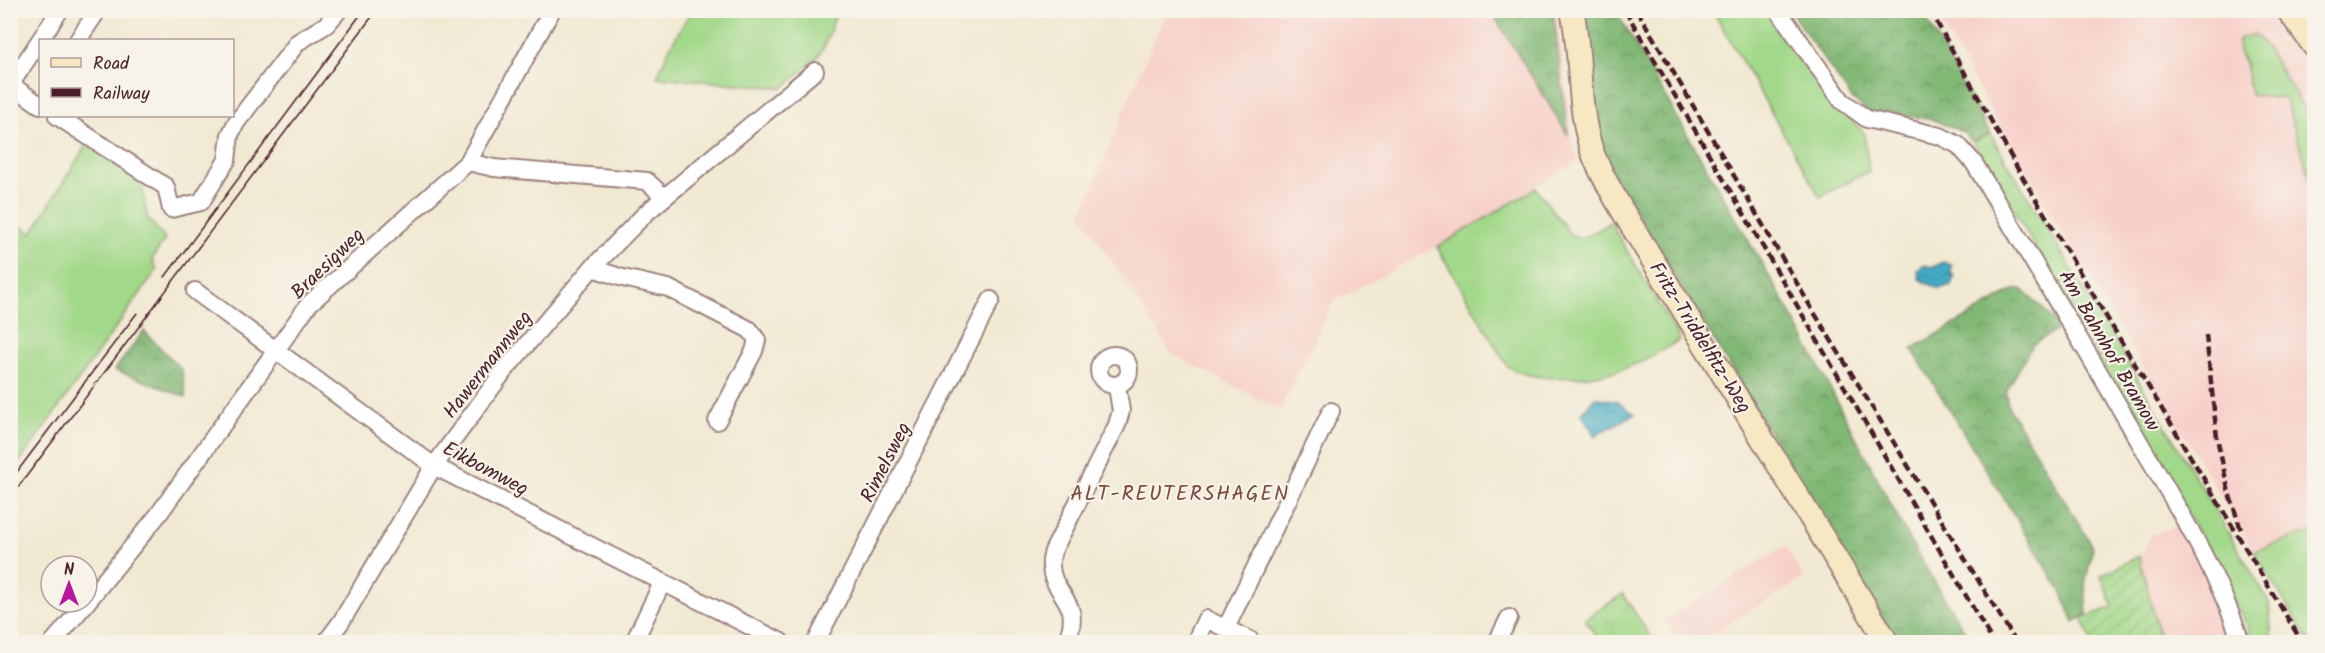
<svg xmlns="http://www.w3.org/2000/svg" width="2325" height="653" font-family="Kalam,sans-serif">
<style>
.built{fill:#f7d0c9}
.grass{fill:#a2d889;stroke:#767c5a;stroke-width:1.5}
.forest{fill:url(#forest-crowns);stroke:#666c50;stroke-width:1.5}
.park{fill:url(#park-tufts);stroke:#767c5a;stroke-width:1.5}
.garden{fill:url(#garden-furrows);stroke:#767c5a;stroke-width:1.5}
.water{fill:url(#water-waves);stroke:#466577;stroke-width:1.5}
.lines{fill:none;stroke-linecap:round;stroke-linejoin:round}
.street-casing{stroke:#9e847f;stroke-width:20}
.secondary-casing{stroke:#9e847f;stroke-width:26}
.street{stroke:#fff;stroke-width:16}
.secondary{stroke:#f7e8c3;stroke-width:22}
.tram{stroke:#4a1f2b;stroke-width:1.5}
.rail{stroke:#4a1f2b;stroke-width:4.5;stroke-dasharray:9 4.5;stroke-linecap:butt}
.labels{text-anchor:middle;stroke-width:4.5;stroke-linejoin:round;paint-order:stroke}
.street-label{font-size:20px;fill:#4a1f2b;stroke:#f7f3e8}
.neighbourhood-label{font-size:21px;letter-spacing:1.5px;fill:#7c4b3f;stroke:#f7f3e8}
</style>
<defs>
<pattern id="forest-crowns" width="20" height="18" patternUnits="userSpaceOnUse" patternTransform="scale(1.5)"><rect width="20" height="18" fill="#81b875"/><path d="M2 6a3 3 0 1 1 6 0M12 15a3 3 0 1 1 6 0" fill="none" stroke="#6c9560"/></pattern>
<pattern id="park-tufts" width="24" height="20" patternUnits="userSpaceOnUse" patternTransform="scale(1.5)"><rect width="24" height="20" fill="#a2d889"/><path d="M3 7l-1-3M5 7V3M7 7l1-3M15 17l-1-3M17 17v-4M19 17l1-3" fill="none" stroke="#8db976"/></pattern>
<pattern id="garden-furrows" width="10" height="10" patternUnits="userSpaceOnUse" patternTransform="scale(1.5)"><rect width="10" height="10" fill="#a2d889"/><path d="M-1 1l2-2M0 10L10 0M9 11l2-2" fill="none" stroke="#8db976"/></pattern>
<pattern id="water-waves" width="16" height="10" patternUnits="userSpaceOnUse" patternTransform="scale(1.5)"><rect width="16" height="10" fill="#43abc3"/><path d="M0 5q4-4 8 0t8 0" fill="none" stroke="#3a8b9f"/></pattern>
</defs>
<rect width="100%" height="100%" fill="#f7f3e8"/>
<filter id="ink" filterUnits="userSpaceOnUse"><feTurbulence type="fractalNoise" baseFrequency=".0167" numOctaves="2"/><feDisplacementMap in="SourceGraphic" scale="12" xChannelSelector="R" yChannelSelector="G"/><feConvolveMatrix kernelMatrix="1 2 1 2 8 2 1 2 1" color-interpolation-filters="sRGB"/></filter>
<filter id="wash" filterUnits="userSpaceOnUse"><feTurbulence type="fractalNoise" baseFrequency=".008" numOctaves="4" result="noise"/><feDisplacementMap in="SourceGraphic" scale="24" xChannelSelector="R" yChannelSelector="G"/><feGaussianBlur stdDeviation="1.35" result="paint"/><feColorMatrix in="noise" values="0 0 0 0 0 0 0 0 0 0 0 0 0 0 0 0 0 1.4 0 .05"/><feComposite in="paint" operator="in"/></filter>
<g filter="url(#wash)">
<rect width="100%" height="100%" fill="#f2e9d3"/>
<g class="built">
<polygon points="1166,11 1557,11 1573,145 1578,161 1431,250 1334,301 1280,410 1172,354 1081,214"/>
<polygon points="1934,11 2314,11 2314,531 2254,551 2039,194"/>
<polygon points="2177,526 2199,558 2235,642 2161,642 2140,560 2150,535"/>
<polygon points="1785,546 1804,578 1699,642 1679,642 1665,620"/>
</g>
<g class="grass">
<polygon points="691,11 837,11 825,45 817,58 783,88 657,77 670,47"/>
<polygon points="1713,11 1772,11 1837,107 1864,132 1869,171 1820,197"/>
<polygon points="2255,34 2268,50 2314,125 2314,191 2285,99 2251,95 2245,63 2239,52 2238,39"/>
<polygon points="1990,134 2123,354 2269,602 2272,642 2253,642 2249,629 2185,508 1991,171 1973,142"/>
<polygon points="88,142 141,179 147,217 165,239 152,259 157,270 11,474 11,221 32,233"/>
<path d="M1536,188L1570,234C1584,243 1597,230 1610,222L1680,340C1659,352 1636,367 1612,372C1585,378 1530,383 1507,366L1437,247Z"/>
<polygon points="2314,531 2314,642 2309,642 2254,551"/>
</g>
<g class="forest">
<polygon points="1491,11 1553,11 1568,135"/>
<polygon points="1578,11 1616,11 1795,321 1911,543 1971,642 1897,642 1599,151"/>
<polygon points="1790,11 1922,11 1990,134 1973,142 1963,132 1928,118 1872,115 1853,100"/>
<polygon points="2022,289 2062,327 2033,344 2006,392 2008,407 2093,547 2085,584 2087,614 2074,622 2061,591 1912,349 2014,290"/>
<polygon points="144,331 182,370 186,397 115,370"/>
</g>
<polygon class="park" points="1623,594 1654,642 1600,642 1585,619"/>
<polygon class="garden" points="2139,556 2161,642 2092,642 2082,618 2113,607 2101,575"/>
<g class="water">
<polygon points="1943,262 1952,265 1951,272 1954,277 1951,285 1939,289 1919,279 1918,270 1923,265 1934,267"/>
<polygon points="1595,397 1616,401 1635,414 1595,436 1581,413"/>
</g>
</g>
<g filter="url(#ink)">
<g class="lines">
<g class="street-casing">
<g id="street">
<path d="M1778,10L1842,101L1867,119L1940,136L1958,145L1974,163C2031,258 2088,352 2143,448C2179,510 2219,574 2241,642"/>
<polyline points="78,40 98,10"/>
<polyline points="10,85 60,10"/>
<polyline points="11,85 40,105"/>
<polyline points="57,116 166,187 171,209 201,202 227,160 230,135 236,123 298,42 326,25 339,10"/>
<polyline points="468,162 494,168 647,181 664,197"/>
<polyline points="592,268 623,278 668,288 750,330 757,340 754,351 717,421"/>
<polyline points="195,291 434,466 781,642"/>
<circle cx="1114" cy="370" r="15"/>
<polyline points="87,602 158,515 309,304 468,162 552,10"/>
<polyline points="1226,628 1331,411"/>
<polyline points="53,642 87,602"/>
<polyline points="326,642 341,622 434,466 504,371 592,268 646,213 815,71"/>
<polyline points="634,642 662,583"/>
<polyline points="816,642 991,300"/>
<path d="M1066,642C1085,601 1052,596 1051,566C1050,561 1052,556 1053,551L1117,425L1121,411L1117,386"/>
<polyline points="1195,642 1206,619 1250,640 1249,642"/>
<polyline points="1497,642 1509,618"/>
</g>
</g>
<g class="secondary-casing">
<g id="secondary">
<path d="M1572,10C1582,55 1577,104 1591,148C1598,170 1611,190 1622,210L1887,642"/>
<polyline points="2288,10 2314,46"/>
</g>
</g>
<use href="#street" class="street"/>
<use href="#secondary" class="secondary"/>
<g class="tram">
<polyline points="165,277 364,10"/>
<polyline points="10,481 137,313"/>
<polyline points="10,498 377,10"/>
</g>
<g class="rail">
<polyline points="1625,10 1993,642"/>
<polyline points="1637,10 1812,309 2016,642"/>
<polyline points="1930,10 2020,173 2302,642"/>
<polyline points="2206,335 2217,438 2229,493 2241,530"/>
</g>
</g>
</g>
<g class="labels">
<g class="street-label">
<text transform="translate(327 263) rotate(-44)" y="7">Braesigweg</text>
<text transform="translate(1701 337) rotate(58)" y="7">Fritz-Triddelfitz-Weg</text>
<text transform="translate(2110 350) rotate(60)" y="7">Am Bahnhof Bramow</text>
<text transform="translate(487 364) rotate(-52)" y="7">Hawermannweg</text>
<text transform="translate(885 462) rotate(-63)" y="7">Rimelsweg</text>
<text transform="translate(486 468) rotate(28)" y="7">Eikbomweg</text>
</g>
<g class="neighbourhood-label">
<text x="1180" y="500">ALT-REUTERSHAGEN</text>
</g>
</g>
<rect width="2325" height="653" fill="none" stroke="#f7f3e8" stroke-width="36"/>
<rect x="39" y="39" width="195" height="78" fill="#f7f3e8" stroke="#b29e9c" stroke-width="1.5"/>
<rect x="51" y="58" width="30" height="9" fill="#f7e8c3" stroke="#b29e9c" stroke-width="1.5"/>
<text x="93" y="69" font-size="18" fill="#4a1f2b">Road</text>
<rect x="51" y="88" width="30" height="9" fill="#4a1f2b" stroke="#b29e9c" stroke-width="1.5"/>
<text x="93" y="99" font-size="18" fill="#4a1f2b">Railway</text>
<g transform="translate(69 584)"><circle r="28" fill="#f7f3e8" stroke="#b29e9c" stroke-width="1.5"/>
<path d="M0-4.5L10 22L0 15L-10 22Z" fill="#b5179e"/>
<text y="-9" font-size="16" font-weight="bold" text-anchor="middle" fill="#4a1f2b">N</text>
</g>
</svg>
